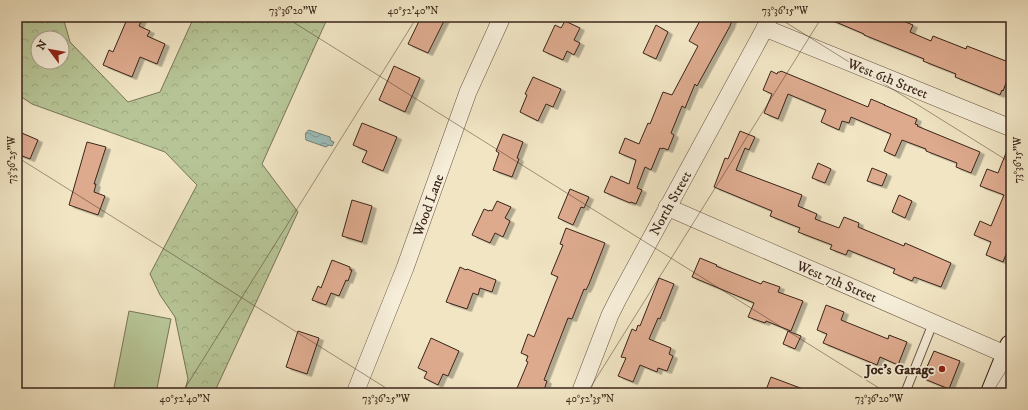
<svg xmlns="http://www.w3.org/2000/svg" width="1028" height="410" font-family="'IM FELL DW Pica',serif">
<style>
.forest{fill:url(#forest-crowns);stroke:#787558;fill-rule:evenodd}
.garden{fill:#b7c596;stroke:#787558}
.water{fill:url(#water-waves);stroke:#75817a}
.building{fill:#ddaa8e;stroke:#3a251a;filter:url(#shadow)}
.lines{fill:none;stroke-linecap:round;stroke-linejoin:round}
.service-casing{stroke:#685544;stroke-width:10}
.minor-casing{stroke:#685544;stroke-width:18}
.secondary-casing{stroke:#3a251a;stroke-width:24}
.service{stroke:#f6eed9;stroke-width:8}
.minor{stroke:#f6eed9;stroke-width:17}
.secondary{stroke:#f6eed9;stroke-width:22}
.ticks{fill:none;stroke:#3a251a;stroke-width:1;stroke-opacity:0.45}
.poi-dot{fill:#8f2418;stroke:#f6eed9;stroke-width:1.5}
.labels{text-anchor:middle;stroke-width:3.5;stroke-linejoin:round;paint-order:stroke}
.street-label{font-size:14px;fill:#3a251a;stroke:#f6eed9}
.poi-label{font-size:14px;font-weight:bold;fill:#3a251a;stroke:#f6eed9;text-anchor:end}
.neatline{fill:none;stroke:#3a251a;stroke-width:1.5}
.ticks-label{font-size:10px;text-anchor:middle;fill:#3a251a}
</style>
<defs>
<pattern id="forest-crowns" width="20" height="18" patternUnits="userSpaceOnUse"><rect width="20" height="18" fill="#b7c596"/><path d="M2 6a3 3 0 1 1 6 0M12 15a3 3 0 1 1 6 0" fill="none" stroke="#9ea981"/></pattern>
<pattern id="water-waves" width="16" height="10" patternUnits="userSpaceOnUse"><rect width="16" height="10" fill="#9cbeba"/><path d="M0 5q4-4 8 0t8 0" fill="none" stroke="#809a96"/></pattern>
<filter id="shadow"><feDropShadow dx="4.5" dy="2.5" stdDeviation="0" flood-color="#0004"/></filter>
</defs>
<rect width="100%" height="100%" fill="#f1e5c4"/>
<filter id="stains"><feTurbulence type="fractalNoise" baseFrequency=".005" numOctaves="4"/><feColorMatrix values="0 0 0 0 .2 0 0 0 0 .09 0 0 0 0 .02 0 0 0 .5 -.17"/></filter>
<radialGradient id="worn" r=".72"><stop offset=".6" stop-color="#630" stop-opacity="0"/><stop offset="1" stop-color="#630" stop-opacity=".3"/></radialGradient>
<path class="forest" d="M17,17H63L70,42L128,102L160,92L194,17H328L262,164L298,212L214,393H184L188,379L175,317L160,295L150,274L197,185L165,152L32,104L17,94ZM38,38H62V62H38Z"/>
<polygon class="garden" points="129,311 171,319 156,393 113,393"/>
<path class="water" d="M309,130L330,137L331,141L334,142L332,146L329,145L326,147L306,140C305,135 305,132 309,130Z"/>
<g class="building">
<polygon points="128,17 143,17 139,26 150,31 147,36 165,44 157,64 140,57 132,77 103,65 109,50 113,52"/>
<polygon points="421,17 446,17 428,53 408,44"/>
<polygon points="702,17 733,17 730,26 697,86 695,84 685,108 682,106 671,133 674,135 668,150 663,148 662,149 660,148 651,170 645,167 637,188 642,190 636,204 631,202 630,203 604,192 611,176 629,184 636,160 619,153 625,138 639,144 648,123 650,124 663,92 672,95 698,46 689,41"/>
<polygon points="824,17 893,17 913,25 910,32 931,41 933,36 966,49 967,46 1011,63 1011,70 1003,91 1002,90 1000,95 955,77 956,74 923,61 924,59 864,35 864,34"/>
<polygon points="565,21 580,28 574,40 580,43 574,55 567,51 563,60 543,51 555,25 561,28"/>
<polygon points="656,25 668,32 656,59 643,53"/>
<polygon points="394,66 420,78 405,112 379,100"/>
<polygon points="771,71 777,74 778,72 780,72 781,71 868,107 871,99 885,105 884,105 917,119 915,124 918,125 917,126 980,152 971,173 956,167 957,163 926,151 926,149 902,140 895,156 884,151 891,134 851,117 849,123 842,121 839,130 821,122 826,110 788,94 778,119 764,113 772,94 763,90"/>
<polygon points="533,77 561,89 553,107 546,104 538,121 520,112 527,95 525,94"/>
<polygon points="362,123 397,137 383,171 362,162 367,151 353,145"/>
<polygon points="17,131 38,140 30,159 17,154"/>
<polygon points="740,131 755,137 749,150 745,148 736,170 802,195 798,206 817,214 815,219 839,228 844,217 859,223 858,227 904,246 905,243 951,263 941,287 914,277 912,281 893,273 895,269 848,250 846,255 830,249 832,245 798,232 800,228 770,216 772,211 714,187 725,158 728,159"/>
<polygon points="503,134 523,142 517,158 519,159 512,177 493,170 499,153 496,151"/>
<polygon points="87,142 106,147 94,184 96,184 94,192 105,196 98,215 69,205"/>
<polygon points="1010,143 1011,143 1011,242 1003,262 986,255 991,242 974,235 980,221 991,226 1004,195 980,186 987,169 998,173"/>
<polygon points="818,163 831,169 825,183 812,178"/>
<polygon points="872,168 887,174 882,186 867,181"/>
<polygon points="570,189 589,197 584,208 581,207 573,225 558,218"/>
<polygon points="899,195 912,201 905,218 892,212"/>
<polygon points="352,200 372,206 362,242 342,236"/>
<polygon points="497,201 511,207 505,218 510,221 503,237 495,233 490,243 472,235 484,209 489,211 490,210 492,211"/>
<polygon points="566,228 605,243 589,284 586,290 584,289 572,319 568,318 544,380 547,381 543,393 515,393 528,362 526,361 528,356 521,353 528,334 534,337 556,281 558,277 551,274 563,245 560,244"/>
<polygon points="700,258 717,265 716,266 761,284 763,281 780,287 778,292 803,301 791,331 766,321 765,323 748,317 754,303 692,277"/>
<polygon points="332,260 350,267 350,270 352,270 348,281 346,280 339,296 331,293 326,305 312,300 318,286 321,288"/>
<polygon points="460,267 466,270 467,269 496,280 492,292 480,288 478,295 473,293 467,309 446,302"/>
<polygon points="659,278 674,284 660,319 658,318 649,339 671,348 669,354 673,356 667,371 658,368 657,372 640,365 633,382 618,376 626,358 621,357 632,329 636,331 638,325 640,326"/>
<polygon points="826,305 844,312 841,320 888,339 889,335 907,342 898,365 880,357 877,365 823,343 827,334 817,330"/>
<polygon points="298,331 319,338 307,374 286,367"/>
<polygon points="788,331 801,336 795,349 783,344"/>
<polygon points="431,338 459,351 448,376 443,374 438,385 424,378 427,372 418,368"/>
<polygon points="934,351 960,361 949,389 922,378"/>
<polygon points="771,377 811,392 811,393 775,393 766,390"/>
</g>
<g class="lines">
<g class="service-casing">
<polyline id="service" points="905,393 933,323"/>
</g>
<g class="minor-casing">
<g id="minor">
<polyline points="765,28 1011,128"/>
<polyline points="667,207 1007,355"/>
<polyline points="355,393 405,268 468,92 502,17"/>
<polyline points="580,393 610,315 618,299 765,28 769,17"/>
</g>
</g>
<g class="secondary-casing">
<polyline id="secondary" points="992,393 1011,346"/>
</g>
<use href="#service" class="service"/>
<use href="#minor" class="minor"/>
<use href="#secondary" class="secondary"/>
</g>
<path class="ticks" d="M285,17L887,393M777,17L1011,163M17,157L394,393M182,393L417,17M587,393L822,17M992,393L1011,363"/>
<circle class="poi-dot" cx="942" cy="369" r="4"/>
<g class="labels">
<g class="street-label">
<text transform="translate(888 78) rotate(22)" y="5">West 6th Street</text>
<text transform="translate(670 203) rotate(-61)" y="5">North Street</text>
<text transform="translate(428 205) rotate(-70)" y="5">Wood Lane</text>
<text transform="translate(837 281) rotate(23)" y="5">West 7th Street</text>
</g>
<g class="poi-label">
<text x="934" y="374">Joe's Garage</text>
</g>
</g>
<rect width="1028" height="410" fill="none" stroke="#f1e5c4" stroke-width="44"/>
<g transform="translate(50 50) rotate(302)"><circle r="19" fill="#f6eed9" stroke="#ab9e8d"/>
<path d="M0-3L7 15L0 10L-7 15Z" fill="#8f2418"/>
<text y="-6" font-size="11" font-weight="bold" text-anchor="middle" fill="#3a251a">N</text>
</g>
<rect x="22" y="22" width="984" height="366" class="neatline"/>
<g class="ticks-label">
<text x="293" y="14">73°36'20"W</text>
<text x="413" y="14">40°52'40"N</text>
<text x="785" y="14">73°36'15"W</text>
<text transform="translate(1017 160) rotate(-90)" y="4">73°36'15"W</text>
<text transform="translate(11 160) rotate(-90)" y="4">73°36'25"W</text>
<text x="185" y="402">40°52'40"N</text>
<text x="386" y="402">73°36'25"W</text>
<text x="590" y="402">40°52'35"N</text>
<text x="879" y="402">73°36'20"W</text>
</g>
<rect width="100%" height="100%" filter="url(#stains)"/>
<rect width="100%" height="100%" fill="url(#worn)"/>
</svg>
